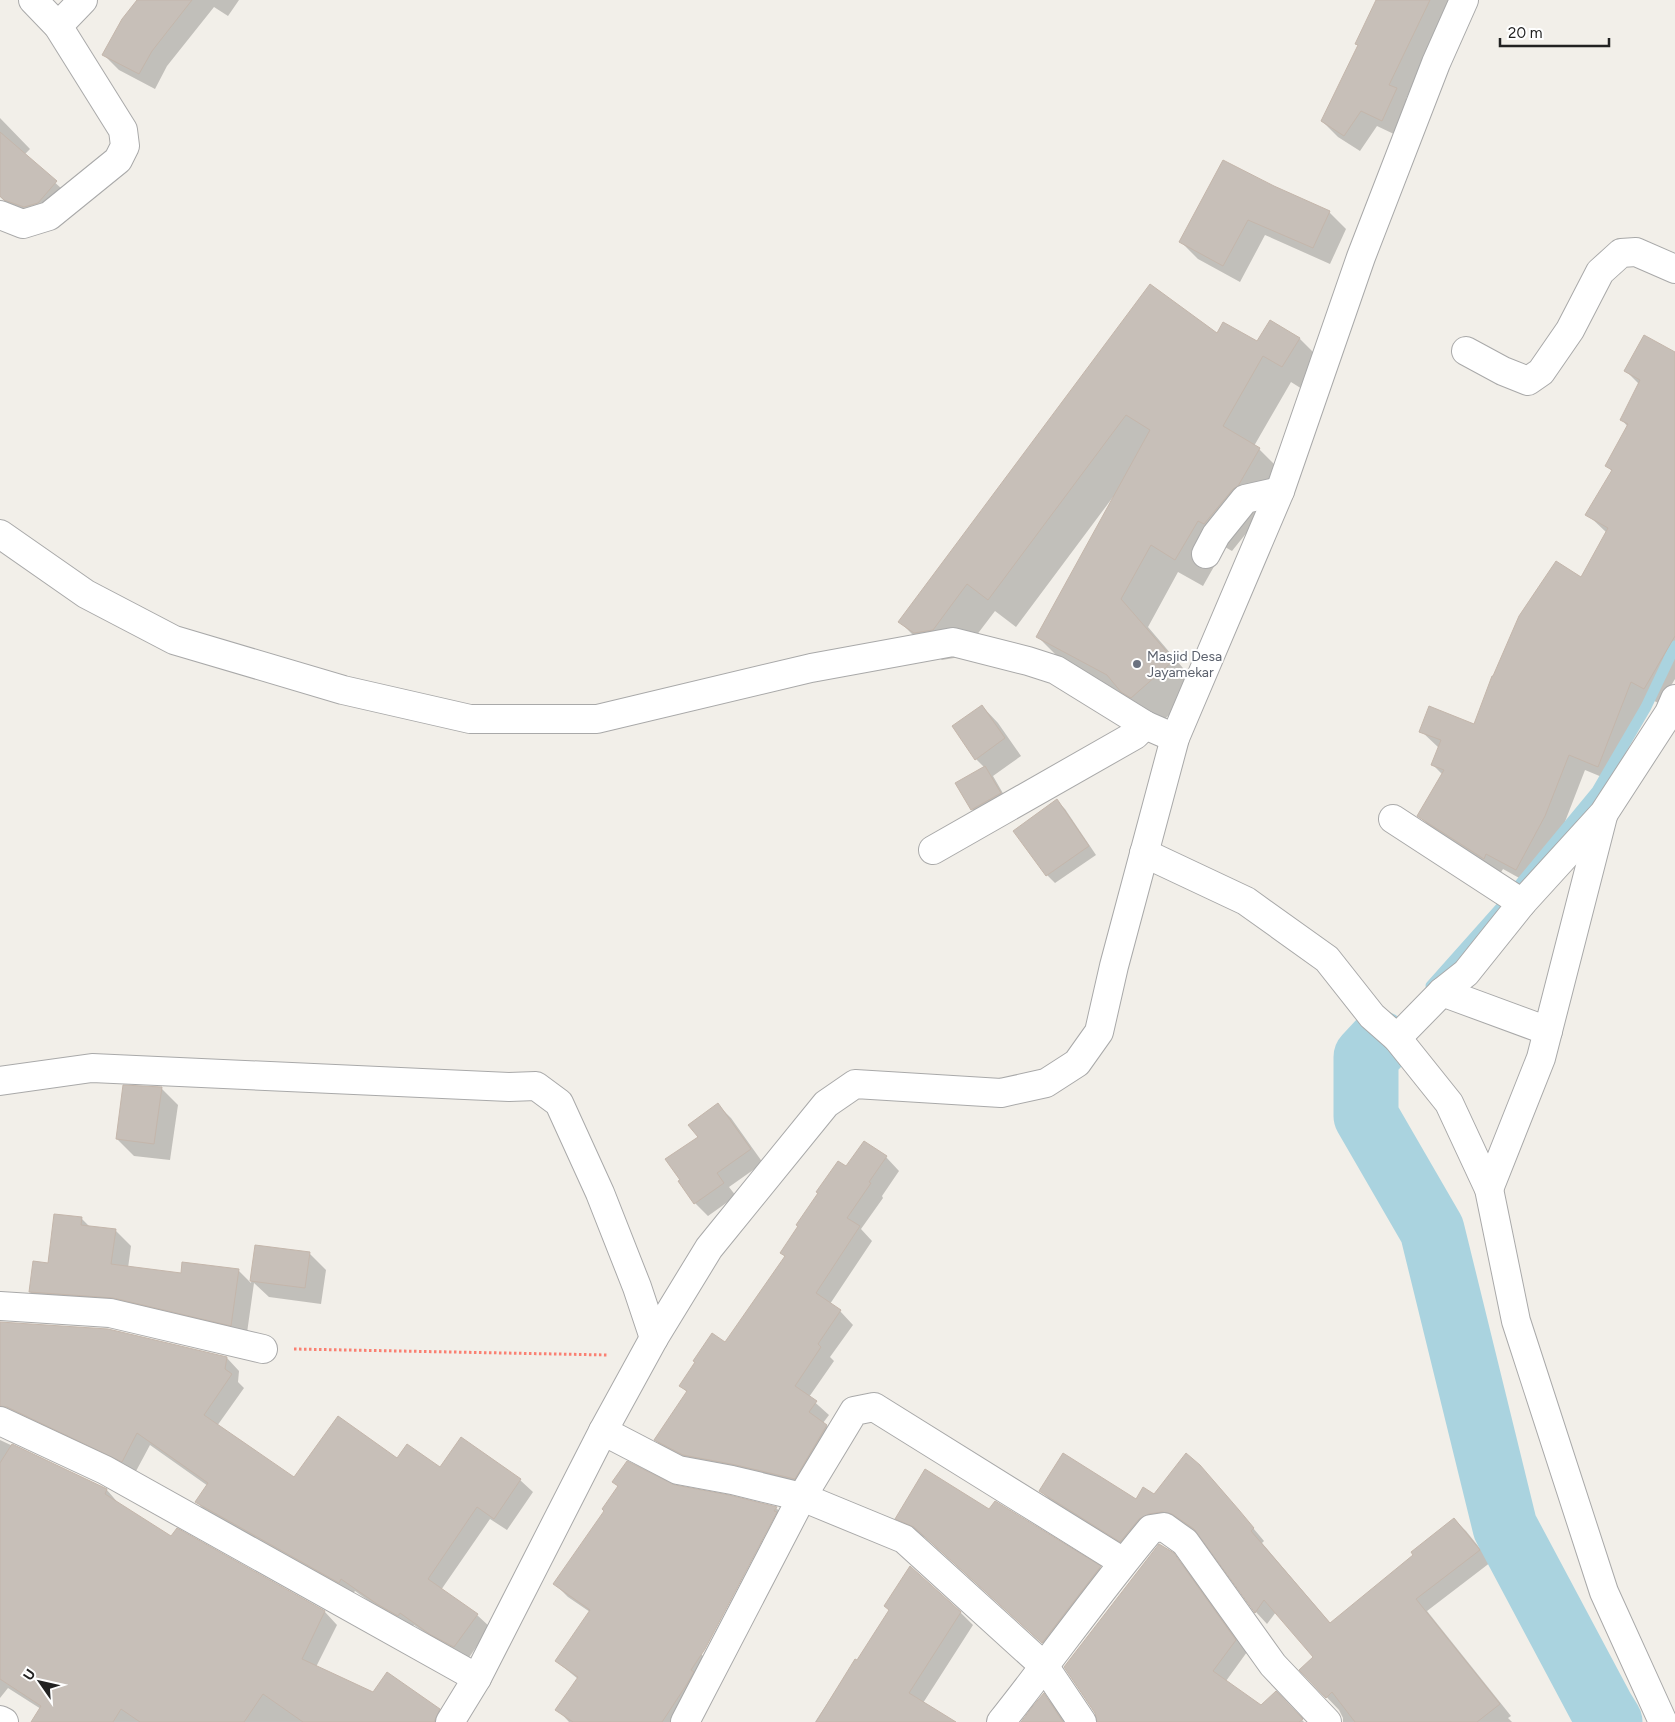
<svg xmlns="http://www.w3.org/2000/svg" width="1675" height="1722" font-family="Figtree,sans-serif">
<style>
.shadow{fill:#0003;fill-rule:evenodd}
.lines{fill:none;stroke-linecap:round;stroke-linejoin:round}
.stream{stroke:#aad3df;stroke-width:11}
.river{stroke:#aad3df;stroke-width:65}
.building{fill:#c7bfb8;stroke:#c4b6ab}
.minor-casing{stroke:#a9a9a9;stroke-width:30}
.path{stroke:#fa8072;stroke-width:3;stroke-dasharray:2.5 2.5;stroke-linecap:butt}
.minor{stroke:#fff;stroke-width:28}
.worship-dot{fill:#6b7280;stroke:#fff;stroke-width:2}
.labels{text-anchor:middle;stroke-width:4;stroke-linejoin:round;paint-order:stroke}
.worship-label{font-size:14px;fill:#5b616d;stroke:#fff;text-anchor:start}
</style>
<rect width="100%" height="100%" fill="#f2efe9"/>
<g class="shadow">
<polygon points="144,0 239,0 228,16 214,7 167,66 155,89 119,70 104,55"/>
<polygon points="1377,0 1470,0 1434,40 1406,99 1412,105 1398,136 1377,126 1360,151 1338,137 1322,121 1359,46 1357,44"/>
<polygon points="0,118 30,149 24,155 71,197 21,216 0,197"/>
<polygon points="1273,188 1329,212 1346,229 1330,264 1265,235 1240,282 1198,259 1181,242"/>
<polygon points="1151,286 1217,335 1257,343 1300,339 1327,366 1310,394 1291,382 1254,446 1259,449 1286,476 1260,516 1232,551 1225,547 1203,586 1178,572 1148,627 1200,688 1159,724 1150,719 1131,700 1065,664 1038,637 1114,498 1113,497 1016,627 995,611 960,657 942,660 927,649 900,622"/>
<polygon points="1675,354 1675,679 1660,704 1647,697 1614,782 1585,770 1561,832 1532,885 1503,869 1500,874 1435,832 1419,816 1443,775 1432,764 1439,748 1421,731 1474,726 1581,578 1607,533 1587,514 1613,472 1607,466 1628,427 1622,420 1639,384 1626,371"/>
<polygon points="982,706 998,723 1021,756 993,776 1008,802 980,818 972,809 957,783 984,767 976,759"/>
<polygon points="1057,801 1065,809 1096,855 1055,883 1047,875"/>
<polygon points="161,1088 178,1105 170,1160 134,1156 117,1139"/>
<polygon points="718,1105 731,1118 763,1163 729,1187 736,1196 708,1216 695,1203"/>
<polygon points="886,1157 899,1171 882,1196 883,1198 861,1229 872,1241 830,1304 840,1311 853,1325 830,1357 834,1361 809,1397 829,1415 823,1423 840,1439 808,1492 750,1478 669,1453 655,1440 688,1393 680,1385 726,1344 786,1257 782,1253 847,1168"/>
<polygon points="81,1218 90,1227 115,1230 131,1246 128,1268 182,1274 238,1270 251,1283 256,1246 309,1253 326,1270 321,1304 269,1297 254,1283 246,1340 45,1307 30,1292"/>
<polygon points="0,1323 227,1358 239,1371 238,1382 244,1388 217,1426 295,1479 397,1459 441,1469 520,1480 533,1492 507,1530 490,1519 441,1590 477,1615 490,1627 468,1659 446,1647 414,1625 411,1628 391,1617 355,1591 352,1595 209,1515 197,1502 208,1486 150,1445 135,1473 0,1425"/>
<polygon points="0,1440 107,1490 119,1504 172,1538 177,1530 325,1612 337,1625 316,1667 373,1693 435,1707 448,1720 446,1722 32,1722 41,1709 8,1688 0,1698"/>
<polygon points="1212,1479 1264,1541 1262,1543 1331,1624 1415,1556 1454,1519 1466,1531 1491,1562 1427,1611 1511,1716 1508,1718 1512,1722 1343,1722 1343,1718 1339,1710 1301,1670 1315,1657 1276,1612 1267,1624 1256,1612 1200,1536 1186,1525 1174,1523 1132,1553 1053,1503 1041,1491 1136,1501"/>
<path d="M614,1482L674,1486L728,1497L776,1508L789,1520L682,1722H569L557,1709L578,1679L556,1661L590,1612L568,1597L555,1584L606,1511L619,1487ZM774,1515H776L703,1656L701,1654Z"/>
<polygon points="990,1511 1100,1567 1110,1578 1053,1653 926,1538 907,1529 897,1518"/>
<polygon points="1173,1554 1185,1567 1247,1652 1226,1681 1261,1707 1288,1705 1304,1722 1103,1722 1098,1717 1065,1667"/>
<polygon points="960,1612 973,1625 923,1703 938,1722 815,1722 855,1661"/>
<polygon points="1044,1695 1054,1705 1065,1722 1022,1722"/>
</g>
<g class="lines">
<g class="stream">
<polyline points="1516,889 1597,791 1646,707 1675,646"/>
<polyline points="1431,986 1504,904"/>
</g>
<polyline class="river" points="1379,1043 1366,1057 1366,1116 1432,1230 1505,1527 1602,1709 1610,1722"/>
</g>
<g class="building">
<polygon points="137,0 192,0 152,51 139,74 102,55 122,19"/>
<polygon points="1376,0 1430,0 1389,85 1397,88 1382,121 1361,111 1344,136 1321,121 1358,45 1355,44"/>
<polygon points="0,132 57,181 38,203 24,207 4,200 0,196"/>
<polygon points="1223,160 1274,186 1330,211 1313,248 1248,220 1223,266 1179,242"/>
<polygon points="1150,284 1217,333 1223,322 1257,341 1270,320 1300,338 1282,367 1263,356 1223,426 1260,448 1238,486 1233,489 1204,524 1198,521 1175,560 1151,545 1121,599 1174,660 1131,698 1121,692 1107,675 1036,637 1150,430 1126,415 988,600 967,584 933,630 914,633 898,622"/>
<polygon points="1644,335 1675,352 1675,636 1644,689 1631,682 1598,767 1569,755 1545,816 1516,870 1486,854 1484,859 1417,816 1444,770 1431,765 1441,740 1419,732 1429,706 1474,724 1492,676 1493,676 1519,616 1556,561 1581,577 1608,528 1585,515 1612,470 1605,466 1628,424 1620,420 1640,380 1624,371"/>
<polygon points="982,705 1005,738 975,760 952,726"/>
<polygon points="985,766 1001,793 971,810 955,783"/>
<polygon points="1057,799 1089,846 1046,876 1013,831"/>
<polygon points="123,1085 162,1087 154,1144 116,1139"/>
<polygon points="718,1103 751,1149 717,1173 724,1183 694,1204 678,1181 680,1180 665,1159 698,1137 688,1125"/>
<polygon points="864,1141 887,1156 869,1182 871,1183 847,1218 860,1226 816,1293 841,1310 818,1344 821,1347 795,1386 817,1401 809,1412 827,1425 795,1479 736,1465 683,1455 654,1440 687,1391 679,1386 695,1362 693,1361 712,1333 725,1342 785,1256 780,1253 798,1226 796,1225 818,1193 816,1192 838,1161 846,1166"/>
<polygon points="54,1214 82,1217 81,1225 116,1229 111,1264 181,1273 182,1262 239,1269 231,1326 113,1298 29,1292 33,1261 48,1263"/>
<polygon points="255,1245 310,1252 305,1288 250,1281"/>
<polygon points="0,1322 108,1329 227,1357 225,1369 232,1374 204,1415 294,1477 338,1416 397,1458 407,1444 440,1467 461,1437 521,1479 494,1519 477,1507 428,1579 478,1614 454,1647 431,1635 400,1613 398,1616 377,1604 341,1579 339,1583 195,1502 208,1483 137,1433 122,1462 7,1407 0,1406"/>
<polygon points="12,1444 107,1489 105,1494 171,1536 177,1528 325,1611 302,1659 373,1692 387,1672 440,1709 434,1722 303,1722 263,1694 244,1722 140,1722 121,1709 113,1722 31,1722 41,1706 0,1679 0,1463"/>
<polygon points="1063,1453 1136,1499 1143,1487 1154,1494 1186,1453 1200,1465 1239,1510 1254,1528 1251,1531 1330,1623 1413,1555 1411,1552 1454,1518 1480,1550 1416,1599 1500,1704 1477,1722 1355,1722 1332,1692 1326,1698 1299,1670 1313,1657 1264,1600 1255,1613 1194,1529 1172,1514 1162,1512 1149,1514 1139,1519 1120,1542 1039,1491"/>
<polygon points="627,1461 675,1485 729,1495 777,1507 774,1511 777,1512 705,1649 691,1670 694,1672 687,1684 662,1722 573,1722 555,1710 578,1677 555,1661 590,1610 553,1584 604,1511 602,1509 618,1486 612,1482"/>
<polygon points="925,1469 989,1509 995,1501 1101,1566 1042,1643 914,1527 895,1519"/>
<polygon points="1159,1544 1174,1553 1236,1640 1213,1671 1261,1705 1276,1691 1303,1719 1299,1722 1097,1722 1095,1713 1064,1667"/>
<polygon points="910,1566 961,1612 909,1693 956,1722 816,1722 855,1659 857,1660 889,1610 884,1606"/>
<polygon points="1044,1693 1063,1722 1021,1722 1032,1707"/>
</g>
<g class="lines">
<g class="minor-casing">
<g id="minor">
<polyline points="58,26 83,0"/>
<polyline points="0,215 23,224 49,216 118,160 125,146 123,130 58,26 33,0"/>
<polyline points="1466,351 1503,371 1528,381 1541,372 1570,330 1600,272 1621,253 1636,252 1675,269"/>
<polyline points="0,534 86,594 174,640 343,690 470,719 597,719 811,668 953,642 1028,661 1056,670 1145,725 1175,738"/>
<polyline points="1206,554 1216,535 1245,499 1280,491"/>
<polyline points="1393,819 1522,903"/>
<polyline points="933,850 1135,735 1145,725"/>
<polyline points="1144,853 1246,901 1327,959 1372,1016 1397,1038 1449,1103 1489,1189 1516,1321 1604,1592 1663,1722"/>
<polyline points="1442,992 1548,1031"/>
<polyline points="1397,1038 1442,992 1466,973 1522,903 1604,813 1669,713 1675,699"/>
<polyline points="0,1081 92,1068 509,1087 536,1086 559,1103 600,1193 637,1287 654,1338"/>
<polyline points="1489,1189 1541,1058 1603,816"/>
<polyline points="0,1306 110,1313 263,1349"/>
<polyline points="0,1421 105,1470 477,1678"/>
<polyline points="603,1431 678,1470 732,1480 802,1497 904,1539 1045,1667 1082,1722"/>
<polyline points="0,1720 4,1722"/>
<polyline points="450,1722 477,1678 603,1431 654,1338 709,1248 826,1104 855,1084 1001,1093 1046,1083 1077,1063 1099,1032 1114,966 1175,738 1280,491 1361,257 1436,63 1464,0"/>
<polyline points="685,1722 802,1497 854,1411 874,1407 1123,1562"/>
<path d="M1001,1722C1052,1658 1099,1591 1151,1529L1164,1527L1185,1542L1273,1665L1327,1722"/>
</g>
</g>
<polyline class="path" points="294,1349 608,1355"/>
<use href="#minor" class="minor"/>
</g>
<circle class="worship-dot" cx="1137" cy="664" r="5"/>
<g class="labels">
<g class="worship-label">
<text x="1147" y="661">Masjid Desa<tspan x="1147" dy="16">Jayamekar</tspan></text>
</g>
</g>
<g transform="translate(40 1682) rotate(304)" stroke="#ffffff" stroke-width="4" paint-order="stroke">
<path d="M0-4L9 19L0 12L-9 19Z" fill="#222222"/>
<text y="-8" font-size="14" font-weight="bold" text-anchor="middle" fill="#222222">U</text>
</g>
<path d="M1500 38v8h109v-8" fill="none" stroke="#222222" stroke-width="2.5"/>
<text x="1508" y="38" font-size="15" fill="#222222" stroke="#ffffff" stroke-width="4" paint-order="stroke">20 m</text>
</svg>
